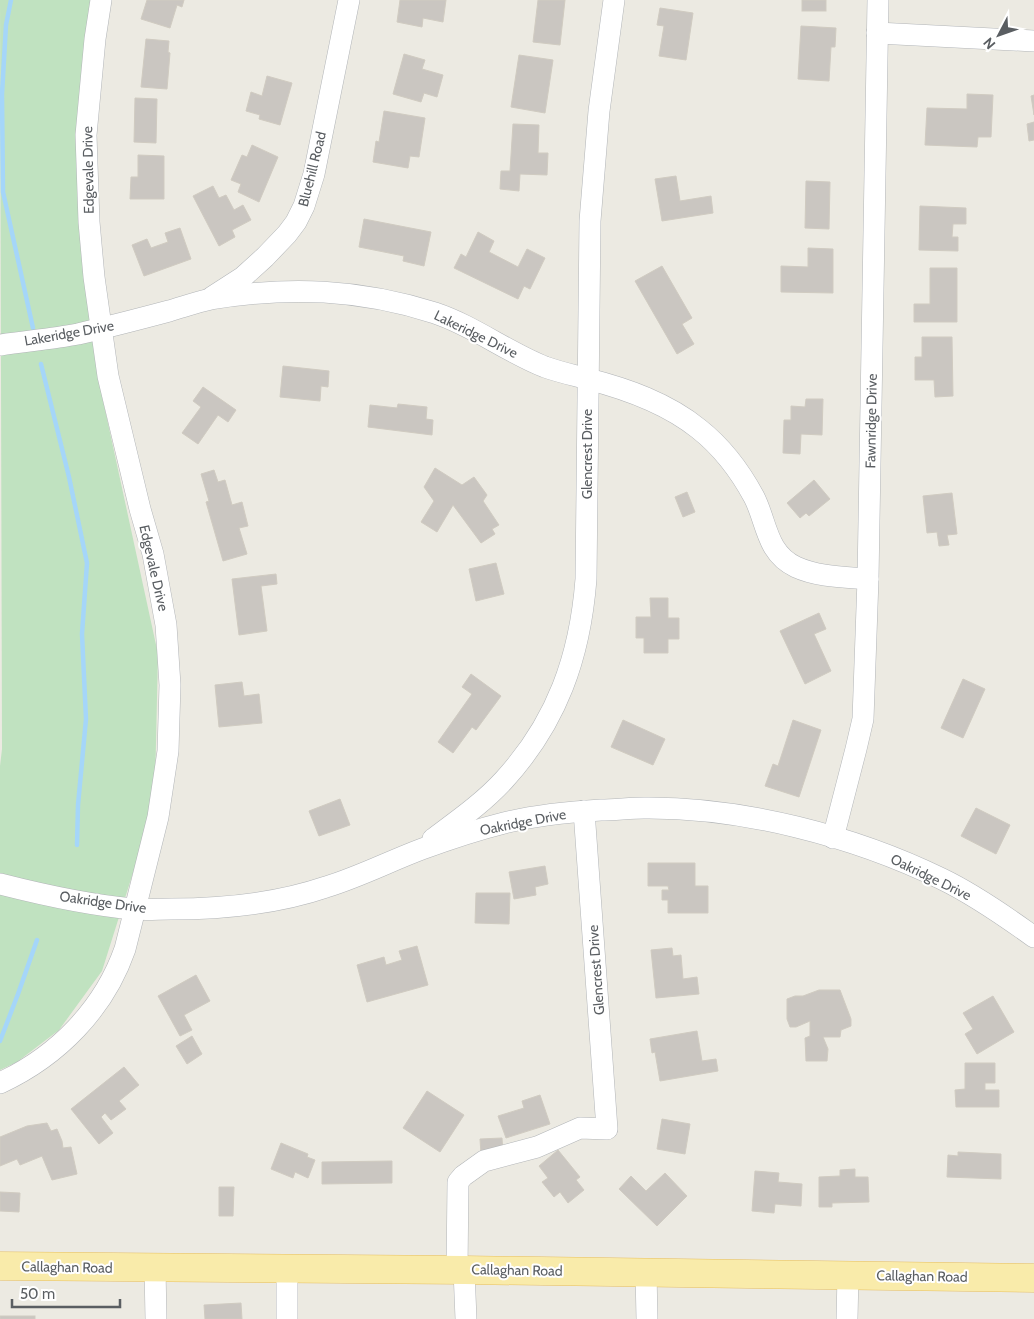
<svg xmlns="http://www.w3.org/2000/svg" width="1034" height="1319" font-family="Cabin,sans-serif">
<style>
.green{fill:#c0e2c0}
.lines{fill:none;stroke-linecap:round;stroke-linejoin:round}
.stream{stroke:#a5d6f9;stroke-width:4.5}
.building{fill:#cac6c1;stroke:#d0cbc1}
.minor-casing{stroke:#b2b5b8;stroke-width:22}
.major-casing{stroke:#e7bf60;stroke-width:29}
.minor{stroke:#fff;stroke-width:21}
.major{stroke:#f9ebaa;stroke-width:28}
.labels{text-anchor:middle;stroke-width:4;stroke-linejoin:round;paint-order:stroke}
.street-label{font-size:14px;fill:#5a5e62;stroke:#fff}
</style>
<rect width="100%" height="100%" fill="#eceae2"/>
<polygon class="green" points="0,0 94,0 79,117 101,391 158,654 155,787 137,860 102,971 59,1030 17,1062 0,1070 0,766 2,749"/>
<g class="lines">
<g class="stream">
<polyline points="11,0 6,25 2,94 3,192 33,328"/>
<polyline points="41,364 69,477 87,563 82,634 86,719 78,805 77,845"/>
<polyline points="0,1041 18,994 37,940"/>
</g>
</g>
<g class="building">
<polygon points="147,0 184,0 182,7 177,5 170,28 141,19"/>
<polygon points="400,0 446,0 443,22 423,18 422,27 397,22"/>
<polygon points="538,0 565,0 560,45 533,42"/>
<rect x="802" y="0" width="24" height="11"/>
<polygon points="660,8 693,13 686,60 659,56 664,26 657,25"/>
<polygon points="801,26 836,28 835,47 831,47 829,81 798,79"/>
<polygon points="146,39 169,41 168,52 170,53 167,89 141,87"/>
<polygon points="404,54 425,60 422,69 443,75 437,97 424,93 421,102 393,94"/>
<polygon points="519,55 553,60 545,113 511,107"/>
<polygon points="267,76 292,83 280,125 259,119 260,115 246,111 251,92 262,96"/>
<polygon points="967,94 993,95 991,137 978,137 977,147 925,145 927,108 967,109"/>
<polygon points="1034,95 1034,115 1031,96"/>
<polygon points="135,98 157,99 156,143 134,142"/>
<polygon points="384,111 425,118 419,157 410,156 408,168 373,162 376,141 379,142"/>
<polygon points="1034,122 1034,140 1029,141 1027,124"/>
<polygon points="513,124 539,125 538,153 548,153 547,175 520,174 519,191 500,189 501,171 510,171"/>
<polygon points="252,145 278,157 259,202 238,192 241,184 231,180 242,155 247,157"/>
<polygon points="138,155 164,156 164,199 130,199 131,177 138,177"/>
<polygon points="676,176 680,201 711,196 713,213 662,221 655,179"/>
<polygon points="806,181 830,182 829,229 805,228"/>
<polygon points="213,186 219,198 226,195 234,210 243,205 251,220 232,230 235,237 219,246 193,196"/>
<polygon points="920,206 966,208 966,224 953,224 952,237 958,237 958,251 919,250"/>
<polygon points="364,219 431,232 424,266 403,261 404,256 359,247"/>
<polygon points="180,228 191,259 144,276 132,245 147,239 151,248 168,242 165,233"/>
<polygon points="478,232 494,241 489,252 518,267 527,249 545,258 530,289 524,286 518,299 454,268 461,254 466,257"/>
<polygon points="808,248 833,249 833,293 781,292 781,266 808,267"/>
<polygon points="662,266 692,318 682,324 694,344 677,354 635,281"/>
<polygon points="930,268 957,268 957,322 914,322 914,304 930,304"/>
<polygon points="922,337 952,337 953,396 935,397 934,380 915,380 915,357 922,357"/>
<polygon points="283,366 329,371 328,387 321,386 320,401 280,397"/>
<polygon points="203,387 236,410 228,422 218,415 198,444 182,433 201,407 193,401"/>
<polygon points="806,399 823,399 822,435 801,434 800,454 783,453 784,420 791,420 791,406 805,407"/>
<polygon points="398,404 427,407 426,419 433,420 432,435 368,427 370,405 397,408"/>
<polygon points="435,468 462,485 474,477 487,495 483,501 499,525 492,529 495,534 481,543 453,505 437,532 421,522 434,501 424,487"/>
<polygon points="214,470 218,482 225,480 232,505 242,502 248,526 239,528 247,554 223,561 206,502 209,501 201,474"/>
<polygon points="814,480 830,499 809,516 806,513 800,518 787,503"/>
<polygon points="687,492 695,512 683,517 675,497"/>
<polygon points="952,493 957,534 947,535 949,545 939,546 937,532 927,533 923,496"/>
<polygon points="496,563 504,594 476,601 469,569"/>
<polygon points="276,574 277,584 261,586 267,631 239,635 232,579"/>
<polygon points="650,598 668,598 668,618 679,618 679,639 668,639 668,653 644,653 644,638 636,638 636,617 651,617"/>
<polygon points="819,613 826,629 814,634 831,671 805,684 780,631"/>
<polygon points="471,674 501,696 476,730 472,727 453,753 438,742 472,694 462,687"/>
<polygon points="963,679 985,689 963,738 941,728"/>
<polygon points="242,682 244,696 259,694 262,723 219,727 215,685"/>
<polygon points="623,720 665,739 653,765 611,747"/>
<polygon points="793,720 821,730 799,797 765,786 773,764 778,766"/>
<polygon points="340,799 350,825 319,836 309,811"/>
<polygon points="976,808 1010,825 996,854 961,836"/>
<polygon points="648,863 695,863 695,886 708,886 708,913 668,913 668,900 662,900 662,890 669,890 668,886 648,886"/>
<polygon points="545,866 548,884 535,887 536,895 514,899 509,872"/>
<polygon points="476,893 510,893 509,924 475,923"/>
<polygon points="417,946 428,985 367,1002 357,965 384,957 386,965 402,960 399,951"/>
<polygon points="672,948 673,956 681,955 683,979 697,977 699,994 656,998 651,950"/>
<polygon points="196,975 210,1001 184,1015 192,1030 180,1036 158,996"/>
<polygon points="819,990 840,990 851,1019 851,1026 841,1030 840,1037 823,1037 828,1049 827,1061 806,1061 805,1038 810,1036 810,1021 796,1027 790,1027 787,1019 787,999 795,996 803,996"/>
<polygon points="993,996 1014,1032 977,1054 965,1034 973,1029 963,1013"/>
<polygon points="697,1031 702,1061 716,1059 718,1071 660,1081 655,1052 652,1053 650,1039"/>
<polygon points="192,1036 202,1054 187,1064 176,1046"/>
<polygon points="965,1063 995,1063 995,1083 985,1083 985,1090 999,1090 999,1107 956,1107 955,1090 965,1089"/>
<polygon points="124,1067 139,1085 119,1101 126,1109 111,1120 105,1113 101,1117 113,1133 99,1144 71,1109"/>
<polygon points="427,1091 464,1115 440,1152 403,1128"/>
<polygon points="540,1095 550,1124 506,1138 498,1116 524,1108 522,1101"/>
<polygon points="662,1119 690,1124 685,1154 657,1149"/>
<polygon points="47,1123 51,1131 57,1129 62,1141 63,1148 71,1147 77,1174 52,1180 42,1156 20,1165 17,1159 0,1166 0,1137 27,1126"/>
<polygon points="502,1138 503,1153 481,1154 480,1139"/>
<polygon points="281,1143 308,1154 307,1157 315,1160 308,1178 295,1172 293,1178 271,1169"/>
<polygon points="558,1150 580,1177 576,1180 584,1190 568,1203 560,1192 554,1197 542,1182 548,1178 539,1166"/>
<polygon points="958,1152 1001,1154 1001,1179 947,1177 948,1155 958,1156"/>
<polygon points="392,1161 392,1183 322,1184 322,1162"/>
<polygon points="855,1169 855,1177 868,1177 869,1202 832,1203 832,1207 819,1207 819,1177 840,1176 840,1170"/>
<polygon points="755,1171 779,1173 778,1182 802,1184 801,1206 775,1204 774,1213 752,1211"/>
<polygon points="665,1173 687,1196 657,1226 619,1189 631,1176 646,1191"/>
<polygon points="219,1187 234,1187 233,1216 219,1216"/>
<polygon points="0,1192 20,1193 19,1212 0,1211"/>
<polygon points="241,1303 242,1319 205,1319 204,1305"/>
<rect x="0" y="1316" width="35" height="3"/>
</g>
<g class="lines">
<g class="minor-casing">
<g id="minor">
<polyline points="877,33 1034,41"/>
<polyline points="212,297 243,277 265,257 287,234 296,222 304,206 314,174 349,0"/>
<path d="M0,345C26,341 52,339 78,334C108,327 139,319 169,311C183,307 197,302 211,299C289,286 360,289 435,313C474,326 507,352 545,367C559,372 573,375 588,379C627,389 667,403 699,429C723,448 740,471 754,497C767,522 766,553 796,567C818,577 843,577 868,579"/>
<polyline points="833,838 856,749 863,719 868,579 878,0"/>
<path d="M433,839C457,821 483,803 504,780C557,722 580,657 586,579L590,221L599,111L614,0"/>
<path d="M0,884C43,895 88,905 133,909C146,910 158,909 171,909C223,909 276,904 326,887C359,877 390,861 422,849C449,839 476,830 504,823C536,815 568,812 601,810C615,810 630,808 644,808C742,807 854,836 942,879C975,895 1005,916 1034,937"/>
<path d="M0,1083C58,1056 104,1009 125,949L158,817L168,751L170,685L166,625L153,554L140,509L108,376L94,277L89,222L86,135L95,39L101,0"/>
<polyline points="155,1268 156,1319"/>
<polyline points="287,1269 287,1319"/>
<polyline points="457,1270 458,1182 463,1176 484,1161 537,1147 580,1128 607,1129 584,811"/>
<polyline points="464,1270 466,1319"/>
<polyline points="646,1272 647,1319"/>
<polyline points="847,1319 848,1275"/>
</g>
</g>
<g class="major-casing">
<polyline id="major" points="0,1266 464,1270 1034,1278"/>
</g>
<use href="#minor" class="minor"/>
<use href="#major" class="major"/>
</g>
<g class="labels">
<g class="street-label">
<text transform="translate(312 169) rotate(-76)" y="5">Bluehill Road</text>
<text transform="translate(88 170) rotate(-91)" y="5">Edgevale Drive</text>
<text transform="translate(69 333) rotate(-10)" y="5">Lakeridge Drive</text>
<text transform="translate(476 334) rotate(26)" y="5">Lakeridge Drive</text>
<text transform="translate(871 421) rotate(-89)" y="5">Fawnridge Drive</text>
<text transform="translate(587 454) rotate(-90)" y="5">Glencrest Drive</text>
<text transform="translate(154 568) rotate(77)" y="5">Edgevale Drive</text>
<text transform="translate(523 822) rotate(-11)" y="5">Oakridge Drive</text>
<text transform="translate(931 877) rotate(26)" y="5">Oakridge Drive</text>
<text transform="translate(103 902) rotate(8)" y="5">Oakridge Drive</text>
<text transform="translate(596 970) rotate(-94)" y="5">Glencrest Drive</text>
<text transform="translate(67 1267) rotate(1)" y="5">Callaghan Road</text>
<text transform="translate(517 1270) rotate(1)" y="5">Callaghan Road</text>
<text transform="translate(922 1276) rotate(1)" y="5">Callaghan Road</text>
</g>
</g>
<g transform="translate(999 35) rotate(229)" stroke="#ffffff" stroke-width="4" paint-order="stroke">
<path d="M0-4L9 19L0 12L-9 19Z" fill="#5a5e62"/>
<text y="-8" font-size="14" font-weight="bold" text-anchor="middle" fill="#5a5e62">N</text>
</g>
<path d="M12 1299v8h108v-8" fill="none" stroke="#5a5e62" stroke-width="2.5"/>
<text x="20" y="1299" font-size="15" fill="#5a5e62" stroke="#ffffff" stroke-width="4" paint-order="stroke">50 m</text>
</svg>
